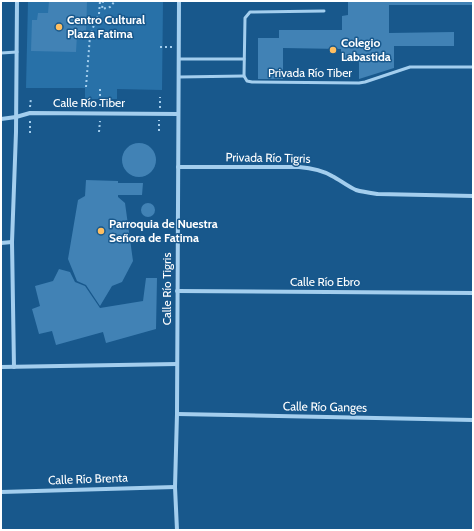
<svg xmlns="http://www.w3.org/2000/svg" width="474" height="531" font-family="Cabin,sans-serif">
<style>
.green{fill:#2871a8}
.building{fill:#4182b5}
.lines{fill:none;stroke-linecap:round;stroke-linejoin:round}
.path{stroke:#a3ceee;stroke-width:2;stroke-dasharray:2 3;stroke-linecap:butt}
.lane{stroke:#a3ceee;stroke-width:3}
.street{stroke:#a3ceee;stroke-width:4}
.poi-dot{fill:#ffbf61;stroke:#18588c;stroke-width:1.5}
.labels{text-anchor:middle;stroke-width:3;stroke-linejoin:round;paint-order:stroke}
.poi-label{font-size:12px;font-weight:bold;fill:#fff;stroke:#18588c;text-anchor:start}
.street-label{font-size:12px;fill:#fff;stroke:#18588c}
</style>
<rect width="100%" height="100%" fill="#18588c"/>
<polygon class="green" points="28,1 163,1 162,90 117,89 117,99 85,99 85,88 26,88"/>
<g class="building">
<polygon points="49,1 87,1 86,35 77,35 76,52 31,51 32,20 37,20 38,13 48,13"/>
<polygon points="348,1 473,1 473,5 389,5 389,33 454,32 454,46 394,46 394,68 359,79 359,59 341,59 341,49 283,48 283,79 258,79 258,38 279,38 279,30 342,30 342,16 348,15"/>
<circle cx="139" cy="160" r="17"/>
<polygon points="86,180 118,181 118,183 143,183 142,195 118,195 118,197 125,203 133,261 122,282 112,286 100,306 86,285 77,281 68,259 78,200 85,196"/>
<circle cx="148" cy="210" r="7"/>
<polygon points="59,269 70,272 75,282 85,286 100,308 143,301 146,278 157,278 156,329 106,343 103,332 56,345 52,331 39,334 32,309 40,306 35,286 53,281"/>
</g>
<g class="lines">
<g class="path">
<polyline points="103,1 102,9 110,7 115,1"/>
<polyline points="160,47 173,47"/>
<polyline points="86,87 90,36 94,25 97,19 99,14 100,1"/>
<polyline points="100,106 100,87"/>
<polyline points="30,107 31,98"/>
<polyline points="160,108 160,97"/>
<polyline points="159,131 159,120"/>
<polyline points="99,132 100,121"/>
<polyline points="30,133 30,119"/>
</g>
<g class="lane">
<polyline points="324,11 250,12 245,18 244,76 247,81 252,82 359,83 365,82 410,67 473,67"/>
<polyline points="1,53 17,52"/>
<polyline points="179,59 244,59"/>
<polyline points="179,77 244,76"/>
</g>
<g class="street">
<polyline points="1,119 16,117 30,113 178,114"/>
<path d="M178,167H299C311,168 322,170 332,176C340,180 347,186 356,190C363,192 371,193 378,194L473,196"/>
<polyline points="1,243 12,242"/>
<polyline points="177,291 473,293"/>
<polyline points="1,367 177,364"/>
<polyline points="14,367 12,242 16,132 17,1"/>
<polyline points="177,414 473,420"/>
<polyline points="1,492 175,487"/>
<polyline points="177,530 175,487 177,414 179,1"/>
</g>
</g>
<g class="poi-dot">
<circle cx="59" cy="27" r="4"/>
<circle cx="333" cy="50" r="4"/>
<circle cx="101" cy="231" r="4"/>
</g>
<g class="labels">
<g class="poi-label">
<text x="67" y="24">Centro Cultural<tspan x="67" dy="14">Plaza Fatima</tspan></text>
<text x="341" y="47">Colegio<tspan x="341" dy="14">Labastida</tspan></text>
<text x="109" y="228">Parroquia de Nuestra<tspan x="109" dy="14">Señora de Fatima</tspan></text>
</g>
<g class="street-label">
<text x="310" y="77">Privada Río Tiber</text>
<text x="89" y="107">Calle Río Tiber</text>
<text transform="translate(268 158) rotate(1)" y="4">Privada Río Tigris</text>
<text x="325" y="286">Calle Río Ebro</text>
<text transform="translate(167 289) rotate(-90)" y="4">Calle Río Tigris</text>
<text transform="translate(325 407) rotate(1)" y="4">Calle Río Ganges</text>
<text transform="translate(88 479) rotate(-2)" y="4">Calle Río Brenta</text>
</g>
</g>
<rect width="474" height="531" fill="none" stroke="#ffffff" stroke-width="4"/>
</svg>
